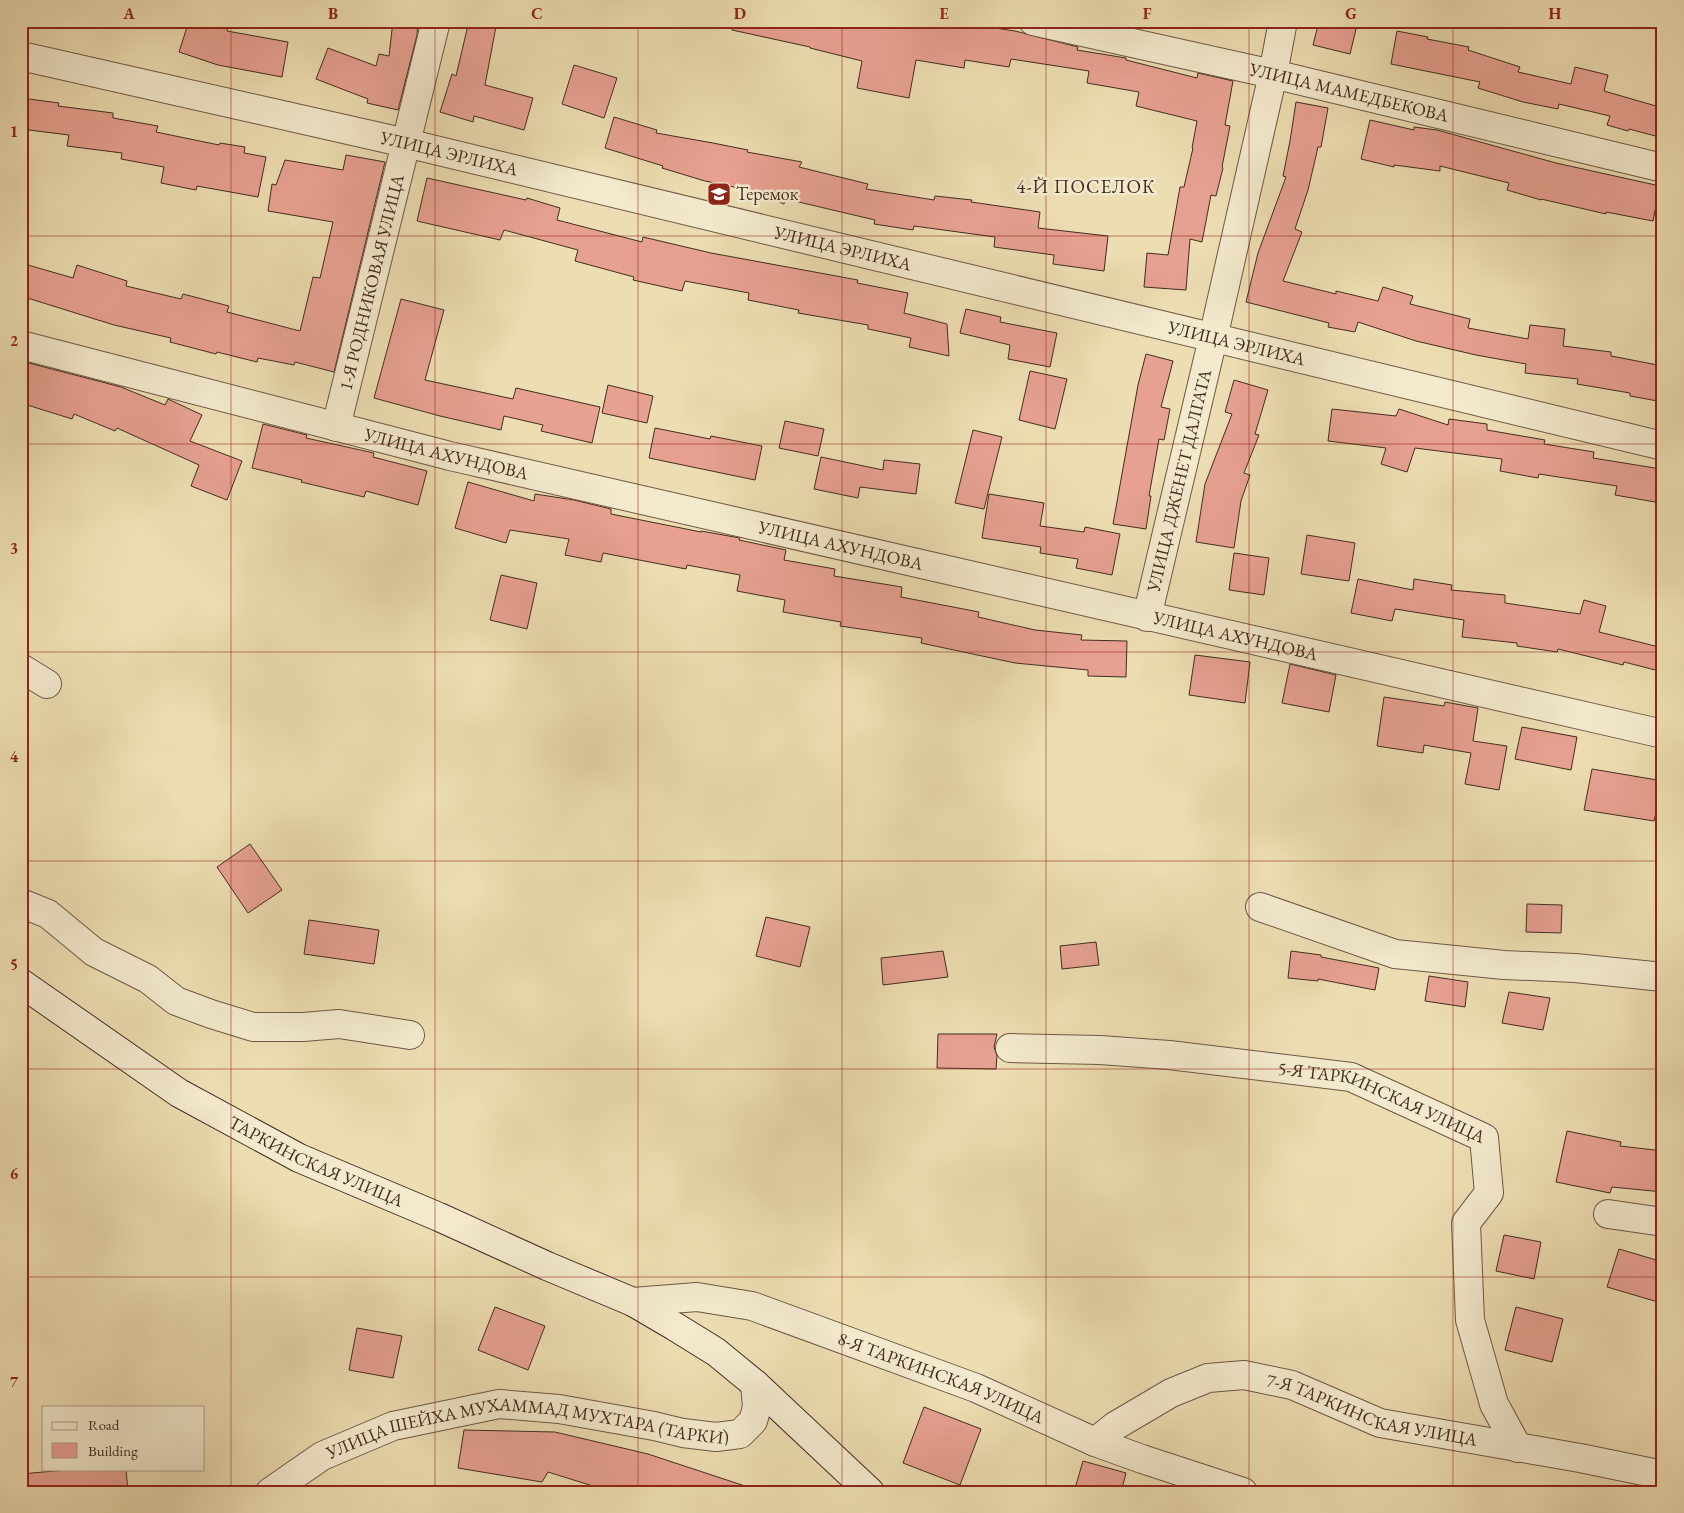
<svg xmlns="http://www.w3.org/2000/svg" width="1684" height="1513" font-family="'EB Garamond',serif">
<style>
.building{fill:#e7a191;stroke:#432c20}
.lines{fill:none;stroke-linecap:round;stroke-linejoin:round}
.street-casing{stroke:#6e5844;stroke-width:30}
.secondary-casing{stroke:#432c20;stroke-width:30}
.street{stroke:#f3e9cd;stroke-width:28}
.secondary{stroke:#f3e9cd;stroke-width:28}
.grid{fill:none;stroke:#8f2418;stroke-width:1;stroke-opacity:0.55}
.labels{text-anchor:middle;stroke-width:5;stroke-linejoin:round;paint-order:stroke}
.street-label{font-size:18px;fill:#432c20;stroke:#f3e9cd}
.poi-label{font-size:18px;fill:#432c20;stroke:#f3e9cd;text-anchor:start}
.neighbourhood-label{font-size:19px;letter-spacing:1px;fill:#432c20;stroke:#f3e9cd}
.neatline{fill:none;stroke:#8f2418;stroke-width:2}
.grid-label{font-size:16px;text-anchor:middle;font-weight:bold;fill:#8f2418}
</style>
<rect width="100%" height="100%" fill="#edddb2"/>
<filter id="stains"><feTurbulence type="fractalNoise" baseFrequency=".004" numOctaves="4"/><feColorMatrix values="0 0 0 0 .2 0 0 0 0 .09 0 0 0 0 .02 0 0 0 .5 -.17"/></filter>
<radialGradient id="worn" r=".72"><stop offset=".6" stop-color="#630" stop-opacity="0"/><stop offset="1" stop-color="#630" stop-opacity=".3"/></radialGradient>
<g class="building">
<polygon points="189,21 230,21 227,31 288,42 282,77 218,65 179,52"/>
<polygon points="393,21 418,21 417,35 398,110 367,103 368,99 316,79 328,48 376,66 379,54 389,56"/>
<polygon points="469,21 497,21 485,85 533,98 524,130 474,116 473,122 440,112 452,74 456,76"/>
<polygon points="733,21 908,21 935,26 936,21 948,21 1015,31 1078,47 1077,50 1126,58 1126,60 1197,78 1198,73 1233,81 1225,125 1230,126 1222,167 1223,168 1216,196 1211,195 1202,242 1190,239 1186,290 1144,287 1147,253 1168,255 1180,187 1184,187 1193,148 1192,148 1197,121 1136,106 1139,92 1087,83 1089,71 1011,59 1009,67 965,60 964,68 916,60 909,98 857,88 862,61 810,48 810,47 732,30"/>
<polygon points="1319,21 1358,21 1350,54 1313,45"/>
<polygon points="1397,31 1428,37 1427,39 1469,47 1468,50 1520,67 1518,72 1571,84 1575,67 1608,75 1604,91 1663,108 1663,138 1629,129 1628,131 1607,125 1610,116 1559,104 1558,109 1523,102 1478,88 1480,82 1391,64"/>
<polygon points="574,65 617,78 604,118 562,104"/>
<polygon points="21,98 59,103 58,106 113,113 113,118 158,126 156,132 219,145 220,143 245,147 244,153 266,157 258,197 197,186 196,190 161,183 164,167 121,159 122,153 67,146 69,135 21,129"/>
<polygon points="1296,102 1328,108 1321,147 1318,147 1308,190 1295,229 1302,232 1283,281 1336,294 1336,291 1378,301 1383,287 1413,296 1410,304 1470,319 1468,328 1528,339 1530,325 1565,329 1563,346 1611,352 1611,356 1663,366 1663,402 1630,396 1630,393 1577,384 1578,379 1525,373 1526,364 1476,355 1416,341 1358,322 1355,332 1328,327 1329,323 1246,302 1258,253 1286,177 1283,176 1290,141"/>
<polygon points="614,117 657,130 656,133 713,143 748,150 747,152 802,162 799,167 868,184 866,189 934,200 935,196 972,200 971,202 1040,212 1038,228 1108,236 1104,271 1053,264 1054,255 994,247 995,237 914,226 913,230 874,224 875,220 786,199 784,204 753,191 705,181 662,168 663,166 605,148"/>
<polygon points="1370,120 1414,130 1414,127 1437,130 1556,163 1660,186 1653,221 1606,212 1606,214 1541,199 1541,200 1507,190 1509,183 1440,166 1440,171 1394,165 1394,167 1361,159"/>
<polygon points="346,155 385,162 334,372 295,362 294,365 258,358 257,362 217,352 216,354 170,342 171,338 114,325 21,296 21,263 73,278 77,265 127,281 126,286 181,299 183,294 229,306 227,312 300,331 313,277 320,278 333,222 268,211 272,184 276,185 285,160 343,170"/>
<polygon points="427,178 526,200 527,198 560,208 557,220 642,242 643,237 711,253 858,280 857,283 908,293 904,313 947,324 949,356 909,347 911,338 868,329 868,325 798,313 799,310 748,300 749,293 685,281 682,291 633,280 634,277 575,261 578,250 504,230 500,240 417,221"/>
<polygon points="401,299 444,310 425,380 513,399 516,388 600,407 592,443 541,431 543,425 504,416 501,430 440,416 374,398"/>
<polygon points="966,309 1001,317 1000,322 1057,333 1050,367 1008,359 1010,345 960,333"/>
<polygon points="1146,354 1173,361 1161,407 1170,409 1164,440 1159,439 1149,496 1151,496 1146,529 1113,524 1138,385"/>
<polygon points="21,361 121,387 165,405 168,399 202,415 190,441 242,461 227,500 191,486 199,465 117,428 115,431 74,414 72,419 21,403"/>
<polygon points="1030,371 1067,379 1055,429 1019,420"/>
<polygon points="1234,380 1268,390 1255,434 1259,435 1244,473 1250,475 1241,501 1234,548 1196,542 1205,484 1232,414 1225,412"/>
<polygon points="608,385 653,396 647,423 602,413"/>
<polygon points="1332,409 1396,416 1399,409 1448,425 1449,419 1487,424 1487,430 1545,440 1544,444 1594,452 1593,458 1661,469 1655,502 1615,495 1617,486 1539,474 1538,478 1500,471 1502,459 1415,448 1407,472 1381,464 1386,448 1328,441"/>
<polygon points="785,421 824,429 818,456 779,448"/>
<polygon points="263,424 307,435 306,438 374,453 373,457 427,471 418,505 366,491 364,497 301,482 302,480 252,468"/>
<polygon points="655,428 710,439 711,436 762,446 755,480 649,458"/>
<polygon points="973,430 1002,437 984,509 955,503"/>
<polygon points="821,457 883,470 884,460 920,464 916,494 860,487 858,498 814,489"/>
<polygon points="468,482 534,501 535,494 574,500 611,509 611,514 701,532 701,531 740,538 739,540 786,550 784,560 835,569 834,576 902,587 901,597 979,612 978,617 1035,630 1082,635 1081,640 1127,641 1126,677 1088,676 1088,670 1015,663 921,643 922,638 840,626 841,622 783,612 785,600 737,591 740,575 687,565 686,569 603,553 601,562 565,555 569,539 510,530 506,543 455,528"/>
<polygon points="989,494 1044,503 1040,526 1084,532 1085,527 1120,534 1112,575 1076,568 1078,559 1040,553 1041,547 982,538"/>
<polygon points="1307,535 1355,543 1349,581 1301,574"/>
<polygon points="1234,553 1269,558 1264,595 1229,590"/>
<polygon points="501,575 537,583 527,629 490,620"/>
<polygon points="1358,579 1413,590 1414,579 1452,585 1451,590 1505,595 1505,603 1580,614 1584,600 1606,606 1599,632 1663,648 1663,672 1624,662 1623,665 1558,649 1557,652 1517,646 1517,643 1462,637 1464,620 1395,609 1392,621 1351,613"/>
<polygon points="1195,655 1250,662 1245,703 1189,695"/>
<polygon points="1290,664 1336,675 1329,712 1282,703"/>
<polygon points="1384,697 1444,706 1445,702 1478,708 1473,741 1507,746 1499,790 1465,784 1471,753 1424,745 1423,753 1377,746"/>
<polygon points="1522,727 1577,737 1571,770 1515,759"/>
<polygon points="1592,769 1663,781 1663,802 1659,801 1654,821 1584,810"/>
<polygon points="250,844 282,890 248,913 217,867"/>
<polygon points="1527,904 1562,905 1561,933 1526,932"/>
<polygon points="766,917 810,927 800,967 756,956"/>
<polygon points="309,920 379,930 374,964 304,954"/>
<polygon points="1096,942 1099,965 1062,969 1060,946"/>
<polygon points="943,951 948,977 883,985 881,958"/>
<polygon points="1291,951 1321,955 1321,957 1379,968 1375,990 1318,979 1318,981 1288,978"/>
<polygon points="1429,976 1468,982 1465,1007 1425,1001"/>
<polygon points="1509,992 1550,998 1543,1030 1502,1023"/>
<polygon points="938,1034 997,1034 994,1047 997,1056 996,1069 937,1068"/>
<polygon points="1567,1131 1621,1142 1620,1146 1663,1151 1663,1192 1612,1187 1610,1193 1556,1182"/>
<polygon points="1504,1235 1541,1242 1534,1279 1496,1271"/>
<polygon points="1619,1249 1663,1262 1663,1288 1658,1302 1607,1287"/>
<polygon points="495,1307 545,1326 528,1370 478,1350"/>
<polygon points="1516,1307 1563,1319 1552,1362 1505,1350"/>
<polygon points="357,1328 402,1336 393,1378 349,1370"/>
<polygon points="924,1407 981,1429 960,1485 903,1463"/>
<polygon points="464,1430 555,1432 648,1454 751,1488 750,1492 612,1492 548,1472 542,1482 458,1468"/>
<polygon points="1083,1461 1126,1473 1121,1492 1074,1492"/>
<polygon points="77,1469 126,1469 128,1492 23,1492 21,1474"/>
</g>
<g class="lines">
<g class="street-casing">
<g id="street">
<path id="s1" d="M1033,21L1273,74L1663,168"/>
<path id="s2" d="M21,56L406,143L1663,446"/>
<path id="s3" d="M21,345L450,456L1663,734"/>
<path id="s4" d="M336,427L436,21"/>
<path id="s5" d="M1147,617L1213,338L1273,74L1283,21"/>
<polyline points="21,668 47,684"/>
<polyline points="21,903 48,914 94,952 148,979 176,1001 211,1014 253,1027 303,1027 339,1024 410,1035"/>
<polyline points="1260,907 1395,954 1504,965 1575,968 1663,977"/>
<path id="s6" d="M1010,1048L1100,1050L1169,1055L1351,1077L1484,1138L1489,1193L1466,1223L1470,1320L1494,1404L1518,1448"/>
<polyline points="1608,1214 1663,1222"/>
<path id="s7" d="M633,1302L697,1297L752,1306L976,1388L1095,1442L1142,1459L1243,1492"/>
<path id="s8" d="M1095,1442L1115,1426L1171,1393L1208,1378L1244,1375L1292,1385L1380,1423L1580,1458L1663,1475"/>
<path id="s9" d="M270,1492L322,1456L393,1426L499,1404L559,1409L654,1426L683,1433L716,1437L740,1434L753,1421L757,1407L755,1384"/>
</g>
</g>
<g class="secondary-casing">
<g id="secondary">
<path id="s10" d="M21,983L179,1093L299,1158L439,1217L547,1266L633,1302L674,1326L716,1352L755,1384L870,1492"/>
</g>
</g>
<use href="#street" class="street"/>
<use href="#secondary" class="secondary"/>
</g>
<path class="grid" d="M231,21V1492M435,21V1492M638,21V1492M842,21V1492M1046,21V1492M1249,21V1492M1453,21V1492M21,236H1663M21,444H1663M21,652H1663M21,861H1663M21,1069H1663M21,1277H1663"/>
<defs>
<g id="school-square" transform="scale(1.25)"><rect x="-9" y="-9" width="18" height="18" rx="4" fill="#8f2418" stroke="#f3e9cd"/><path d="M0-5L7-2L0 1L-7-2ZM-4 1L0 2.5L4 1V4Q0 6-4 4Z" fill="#fff"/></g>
</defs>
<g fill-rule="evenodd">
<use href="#school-square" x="719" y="194"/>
</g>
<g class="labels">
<g class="street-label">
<text dy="6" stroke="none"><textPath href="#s1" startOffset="324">УЛИЦА МАМЕДБЕКОВА</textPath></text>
<text dy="6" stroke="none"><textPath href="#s2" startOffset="439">УЛИЦА ЭРЛИХА</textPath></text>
<text dy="6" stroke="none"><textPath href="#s2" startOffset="844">УЛИЦА ЭРЛИХА</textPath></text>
<text dy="6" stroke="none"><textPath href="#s4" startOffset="149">1-Я РОДНИКОВАЯ УЛИЦА</textPath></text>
<text dy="6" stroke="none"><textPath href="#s2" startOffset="1249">УЛИЦА ЭРЛИХА</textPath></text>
<text dy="6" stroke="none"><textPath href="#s3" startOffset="439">УЛИЦА АХУНДОВА</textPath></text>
<text dy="6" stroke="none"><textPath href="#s5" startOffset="140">УЛИЦА ДЖЕНЕТ ДАЛГАТА</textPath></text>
<text dy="6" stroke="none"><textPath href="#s3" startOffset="844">УЛИЦА АХУНДОВА</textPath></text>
<text dy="6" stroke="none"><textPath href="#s3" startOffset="1249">УЛИЦА АХУНДОВА</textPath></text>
<text dy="6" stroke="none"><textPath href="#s6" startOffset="379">5-Я ТАРКИНСКАЯ УЛИЦА</textPath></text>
<text dy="6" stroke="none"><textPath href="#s10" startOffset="346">ТАРКИНСКАЯ УЛИЦА</textPath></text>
<text dy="6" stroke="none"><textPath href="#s7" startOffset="322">8-Я ТАРКИНСКАЯ УЛИЦА</textPath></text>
<text dy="6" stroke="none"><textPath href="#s8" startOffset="300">7-Я ТАРКИНСКАЯ УЛИЦА</textPath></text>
<text dy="6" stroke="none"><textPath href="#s9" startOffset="275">УЛИЦА ШЕЙХА МУХАММАД МУХТАРА (ТАРКИ)</textPath></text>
</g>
<g class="poi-label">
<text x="736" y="200">Теремок</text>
</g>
<g class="neighbourhood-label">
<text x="1086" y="193">4-Й ПОСЕЛОК</text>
</g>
</g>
<rect width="1684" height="1513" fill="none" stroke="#edddb2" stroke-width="55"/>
<rect x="42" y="1406" width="162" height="65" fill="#f3e9cd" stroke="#ad9d88"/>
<rect x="52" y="1422" width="25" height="8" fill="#f3e9cd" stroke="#ad9d88"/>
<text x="88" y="1430" font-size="15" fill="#432c20">Road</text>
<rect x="52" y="1443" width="25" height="15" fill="#e7a191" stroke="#ad9d88"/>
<text x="88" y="1456" font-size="15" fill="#432c20">Building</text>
<rect x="28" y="28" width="1628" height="1458" class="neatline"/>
<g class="grid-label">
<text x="129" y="19">A</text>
<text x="333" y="19">B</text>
<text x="537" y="19">C</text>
<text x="740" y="19">D</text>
<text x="944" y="19">E</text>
<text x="1147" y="19">F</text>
<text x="1351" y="19">G</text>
<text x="1555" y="19">H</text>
<text x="14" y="137">1</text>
<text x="14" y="346">2</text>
<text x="14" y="554">3</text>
<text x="14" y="762">4</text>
<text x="14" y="970">5</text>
<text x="14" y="1179">6</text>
<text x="14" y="1387">7</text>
</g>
<rect width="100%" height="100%" filter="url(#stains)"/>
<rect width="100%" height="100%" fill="url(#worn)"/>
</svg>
